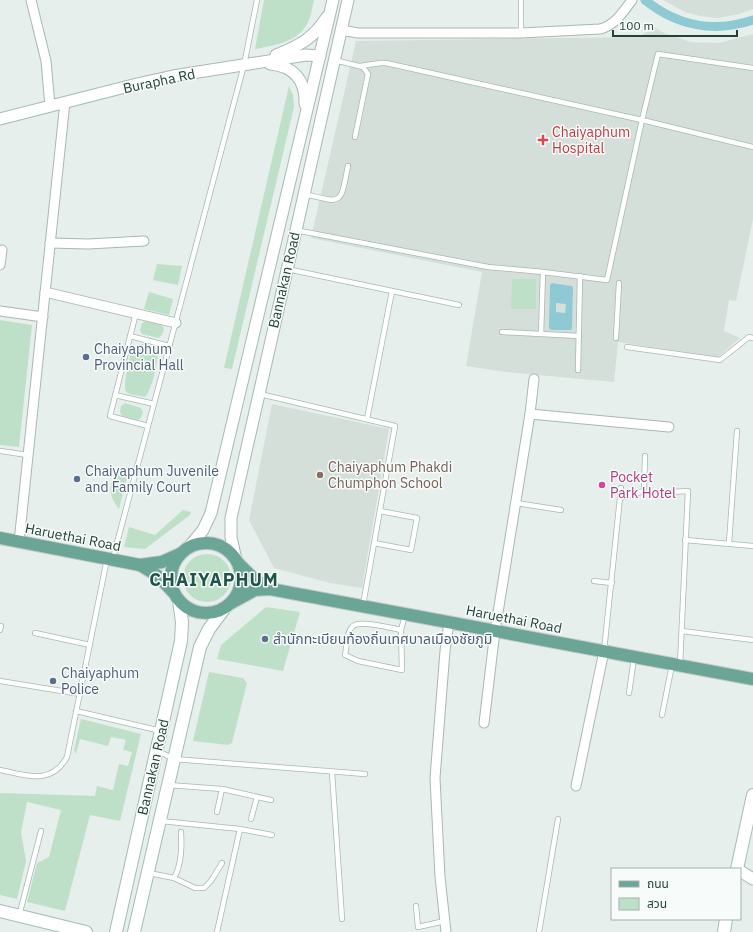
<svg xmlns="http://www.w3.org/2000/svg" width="753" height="932" font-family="'IBM Plex Sans','Noto Sans Thai',sans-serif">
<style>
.built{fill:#d4dfda}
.green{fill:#bfe0c8}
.water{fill:#8ec9d4;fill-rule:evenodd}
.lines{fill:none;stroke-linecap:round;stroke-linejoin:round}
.canal{stroke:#8ec9d4;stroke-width:9}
.service-casing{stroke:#a8b8b2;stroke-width:6}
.minor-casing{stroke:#a8b8b2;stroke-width:11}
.tertiary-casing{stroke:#a8b8b2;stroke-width:13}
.secondary-casing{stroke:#a4bbb3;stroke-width:14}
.primary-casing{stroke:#c2cac8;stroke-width:14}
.service{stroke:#fff;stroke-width:4.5}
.minor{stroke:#fff;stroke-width:9}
.tertiary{stroke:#fff;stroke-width:11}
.secondary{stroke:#fff;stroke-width:12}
.primary{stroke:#6aa596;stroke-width:12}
.health-dot{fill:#e0444e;stroke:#f7fbf9;stroke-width:1.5}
.service-dot{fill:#5c6f8a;stroke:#f7fbf9;stroke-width:1.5}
.education-dot{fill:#8d6e63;stroke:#f7fbf9;stroke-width:1.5}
.hotel-dot{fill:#d1479c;stroke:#f7fbf9;stroke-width:1.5}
.labels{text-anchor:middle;stroke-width:3;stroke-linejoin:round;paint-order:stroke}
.street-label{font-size:14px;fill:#24423a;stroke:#f7fbf9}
.health-label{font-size:14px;fill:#be3a42;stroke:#f7fbf9;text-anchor:start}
.service-label{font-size:14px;fill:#4e5e75;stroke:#f7fbf9;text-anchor:start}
.education-label{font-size:14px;fill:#785e54;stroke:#f7fbf9;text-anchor:start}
.hotel-label{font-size:14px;fill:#b23c85;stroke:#f7fbf9;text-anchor:start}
.district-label{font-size:18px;font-weight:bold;letter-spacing:1px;fill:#1f5548;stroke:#f7fbf9}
</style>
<rect width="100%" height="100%" fill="#e6efeb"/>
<g class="built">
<polygon points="663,0 753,0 753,9 739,14 718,18 700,16 685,12"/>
<polygon points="654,27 664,33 691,42 719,43 753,34 753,219 736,301 729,300 724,331 740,338 718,357 618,342 614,382 506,372 466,366 482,272 311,238 356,41 639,37"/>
<polygon points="272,404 389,429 362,588 330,583 274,568 249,520"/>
</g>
<g class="green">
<path d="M264,0H314C312,8 311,17 307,24C298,42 272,46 255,49Z"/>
<polygon points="289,86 293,95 294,107 232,369 224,368"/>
<polygon points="157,264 182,266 178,285 153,280"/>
<polygon points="512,279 536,279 536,309 511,309"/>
<polygon points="149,292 173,299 169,315 144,309"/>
<polygon points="0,320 32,325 19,447 0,445"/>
<polygon points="146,321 162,325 164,329 162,335 158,338 142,334 140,330 142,323"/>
<path d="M141,344C146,345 153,345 156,349C161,355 151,392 145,397L130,394L126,392C123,384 129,356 133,349C135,346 138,345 141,344Z"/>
<polygon points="125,403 141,408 143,412 141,418 138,420 122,416 120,412 121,406"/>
<path d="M130,466L119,509C105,492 108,474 130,466Z"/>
<polygon points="183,510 191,512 190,515 145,549 124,547 129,527 155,535"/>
<circle cx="207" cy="578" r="24"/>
<polygon points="266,607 300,612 283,671 217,659 221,645"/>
<polygon points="209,672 243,678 247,683 232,743 228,745 193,741"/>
<polygon points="81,719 141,734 120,821 90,815 65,911 27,902 37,863 49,857 61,810 27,802 21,832 26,861 17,899 0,895 0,793 95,796 97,786 113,790 119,764 128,766 132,752 123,750 126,740 111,737 108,746 80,739 76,754 74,750"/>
</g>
<path class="water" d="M552,283L571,286L573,287L572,328L571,330H551L549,328L550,285ZM556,303L566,304L565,313L556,312Z"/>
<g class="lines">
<path class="canal" d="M645,0C677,26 714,33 753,20"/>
<g class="service-casing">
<g id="service">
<polyline points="521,0 521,33"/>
<polyline points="334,60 363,67 368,74 355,137"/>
<polyline points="753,68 658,54 642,120 753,147"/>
<path d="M304,194C343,203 340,206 348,166"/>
<polyline points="295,230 488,267 543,272 607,280 642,120 386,63 381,63 360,66"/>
<polyline points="287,269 459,305"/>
<polyline points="136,313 110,416 148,426"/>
<polyline points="502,332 579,336"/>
<polyline points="541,334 543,272"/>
<polyline points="130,336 169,346"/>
<polyline points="616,338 619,283"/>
<polyline points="627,347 720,360 749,337 753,338"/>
<polyline points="578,370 580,276"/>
<polyline points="260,394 395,426 363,605"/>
<polyline points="115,395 154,404"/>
<polyline points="367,419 392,291"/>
<polyline points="0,451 28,455"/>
<polyline points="671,492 688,491 680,665"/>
<polyline points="620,498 644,491 645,456"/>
<polyline points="516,503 561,510"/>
<polyline points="685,540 753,546"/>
<polyline points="374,543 411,550 417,518 380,511"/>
<polyline points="729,543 737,431"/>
<polyline points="113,558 244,65 257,0"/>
<polyline points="594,581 612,583"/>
<polyline points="0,630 1,626"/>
<path d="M401,630C391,628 358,619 352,627C346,633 347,647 345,655L358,661L402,670L401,630L405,615"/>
<polyline points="682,631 753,640"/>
<polyline points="35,633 90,645"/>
<polyline points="604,651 621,488"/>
<polyline points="0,681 80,694"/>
<polyline points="629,693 634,658"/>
<polyline points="76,711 161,731"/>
<polyline points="662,715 672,665"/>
<polyline points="158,751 174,759 365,774"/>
<path d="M0,770C26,775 51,786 67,757L107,559"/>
<polyline points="332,772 342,919"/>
<polyline points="168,785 222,789 271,800"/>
<polyline points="217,812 222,789"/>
<polyline points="251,819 257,797"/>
<polyline points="161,821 240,829 272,835"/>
<path d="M149,873L174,878C182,864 182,847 181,832"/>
<polyline points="174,878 195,888 204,888 211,881 222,863"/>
<polyline points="416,906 418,927 445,921"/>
<polyline points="19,916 41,831"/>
<polyline points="217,932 240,829"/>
<polyline points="539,932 558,819"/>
</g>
</g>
<g class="minor-casing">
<g id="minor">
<polyline points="31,0 46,61 50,106"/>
<path d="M341,30L358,33H521L600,29C614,26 624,11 632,0"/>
<polyline points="50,243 88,244 144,241"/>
<polyline points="0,265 2,250"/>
<polyline points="45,292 176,323"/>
<polyline points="0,311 43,317"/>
<polyline points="530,414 669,427"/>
<polyline points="19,542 65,102"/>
<polyline points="484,723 495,631 530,414 534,379"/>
<polyline points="576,786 604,651"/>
<polyline points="446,932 440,877 435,778 445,651 449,622"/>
</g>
</g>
<g class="tertiary-casing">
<g id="tertiary">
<path d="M276,55C299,46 314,38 327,17"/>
<path d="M270,64C293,66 306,80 305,104"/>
<polyline points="0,119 137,84 173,76 306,55 320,56"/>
<polyline points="189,547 203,530 211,513 333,0"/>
<polyline points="236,560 231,537 231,518 348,0"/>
<polyline points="740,871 753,879"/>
</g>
</g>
<g class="secondary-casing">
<g id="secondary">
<polyline points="737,869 753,795"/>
<polyline points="0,911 86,932"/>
<polyline points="116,932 181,641 182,622 179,601"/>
<polyline points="134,932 200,647 209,629 224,609"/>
<polyline points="724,932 726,919"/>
</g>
</g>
<g class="primary-casing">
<g id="primary">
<polyline points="0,538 140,565 162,562 180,554"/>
<circle cx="206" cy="578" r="35"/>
<polyline points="238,563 254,579 270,589"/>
<polyline points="140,565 158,576 173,592"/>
<polyline points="231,603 255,590 270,589 753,679"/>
</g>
</g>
<use href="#service" class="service"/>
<use href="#minor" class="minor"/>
<use href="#tertiary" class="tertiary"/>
<use href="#secondary" class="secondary"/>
<use href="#primary" class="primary"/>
</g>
<path class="health-dot" d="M541 134h4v4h4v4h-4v4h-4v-4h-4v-4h4z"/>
<g class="service-dot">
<circle cx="86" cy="357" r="4"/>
<circle cx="77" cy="479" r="4"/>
<circle cx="265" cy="639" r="4"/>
<circle cx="53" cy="681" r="4"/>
</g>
<circle class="education-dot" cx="320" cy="475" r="4"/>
<circle class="hotel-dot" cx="602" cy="485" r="4"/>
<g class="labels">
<g class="street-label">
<text transform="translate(159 81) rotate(-12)" y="5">Burapha Rd</text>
<text transform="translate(284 280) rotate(-77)" y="5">Bannakan Road</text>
<text transform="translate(73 537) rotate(11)" y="5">Haruethai Road</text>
<text transform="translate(514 619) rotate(11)" y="5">Haruethai Road</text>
<text transform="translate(153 767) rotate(-77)" y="5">Bannakan Road</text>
</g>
<g class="health-label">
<text x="552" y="137">Chaiyaphum<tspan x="552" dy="16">Hospital</tspan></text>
</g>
<g class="service-label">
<text x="94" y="354">Chaiyaphum<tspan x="94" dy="16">Provincial Hall</tspan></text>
<text x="85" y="476">Chaiyaphum Juvenile<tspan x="85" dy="16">and Family Court</tspan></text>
<text x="273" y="644">สำนักทะเบียนท้องถิ่นเทศบาลเมืองชัยภูมิ</text>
<text x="61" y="678">Chaiyaphum<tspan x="61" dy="16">Police</tspan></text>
</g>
<g class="education-label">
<text x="328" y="472">Chaiyaphum Phakdi<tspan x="328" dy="16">Chumphon School</tspan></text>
</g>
<g class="hotel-label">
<text x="610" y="482">Pocket<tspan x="610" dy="16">Park Hotel</tspan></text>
</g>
<g class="district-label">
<text x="214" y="586">CHAIYAPHUM</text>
</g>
</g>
<rect x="611" y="868" width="130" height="52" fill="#f7fbf9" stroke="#a3b1ad"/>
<rect x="619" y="881" width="20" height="6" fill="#6aa596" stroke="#a3b1ad"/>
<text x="647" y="888" font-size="12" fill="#24423a">ถนน</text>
<rect x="619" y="898" width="20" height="12" fill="#bfe0c8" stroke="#a3b1ad"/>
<text x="647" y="908" font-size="12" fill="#24423a">สวน</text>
<path d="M613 30v6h124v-6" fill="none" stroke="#24423a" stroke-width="2"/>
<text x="619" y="30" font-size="12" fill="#24423a" stroke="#f7fbf9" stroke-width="3" paint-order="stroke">100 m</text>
</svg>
